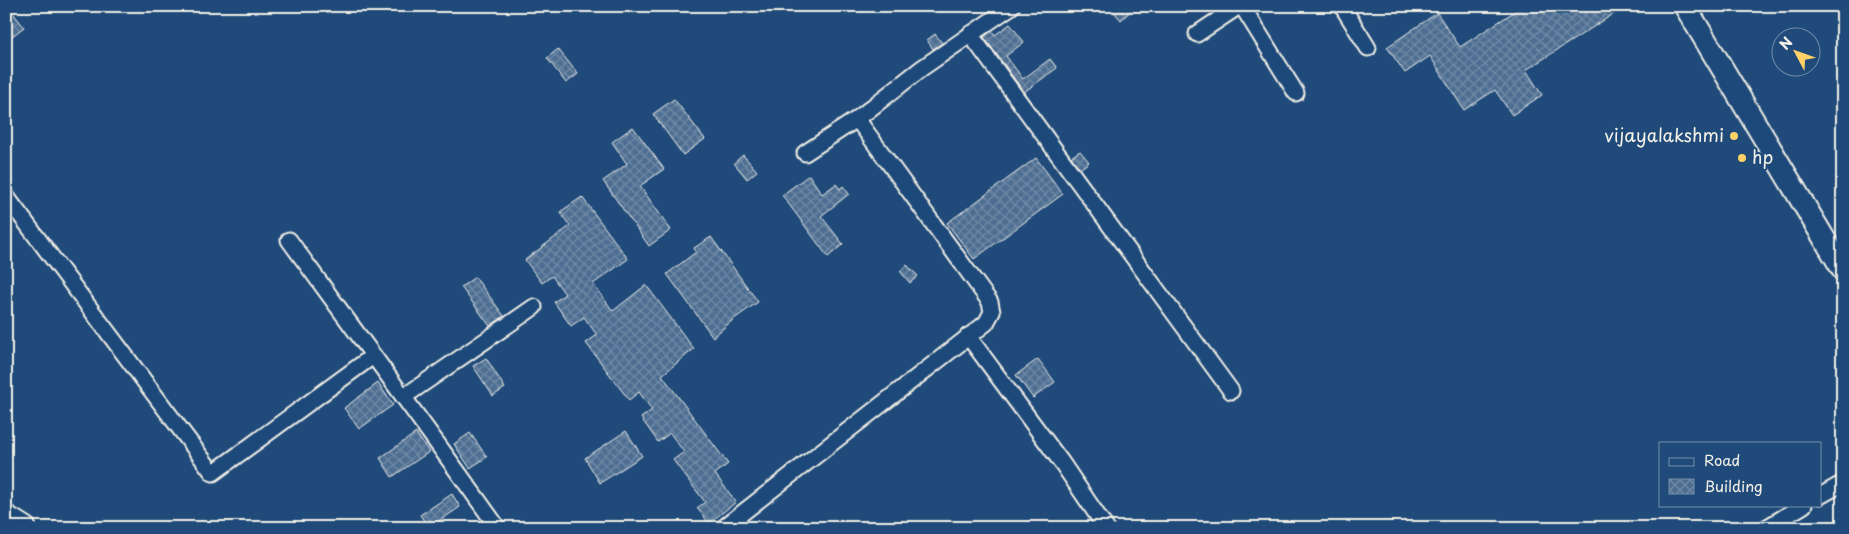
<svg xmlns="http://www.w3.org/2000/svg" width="1849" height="534" font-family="'Playpen Sans',sans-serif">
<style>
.building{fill:url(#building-cross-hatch);stroke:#f4f1e8}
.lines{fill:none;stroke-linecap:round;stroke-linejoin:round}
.street-casing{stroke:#f4f1e8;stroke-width:19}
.secondary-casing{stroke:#f4f1e8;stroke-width:25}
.street{stroke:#1f4a7a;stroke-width:15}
.secondary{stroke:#1f4a7a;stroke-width:21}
.poi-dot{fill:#ffd166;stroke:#1f4a7a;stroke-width:2}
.labels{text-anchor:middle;stroke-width:4;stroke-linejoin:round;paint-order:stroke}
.poi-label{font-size:18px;fill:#f4f1e8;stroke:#1f4a7a;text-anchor:end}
</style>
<defs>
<pattern id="building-cross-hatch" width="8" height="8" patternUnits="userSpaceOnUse" patternTransform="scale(1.25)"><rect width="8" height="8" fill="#4d6e92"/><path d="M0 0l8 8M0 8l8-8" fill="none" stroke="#708aa6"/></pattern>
</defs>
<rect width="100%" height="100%" fill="#1f4a7a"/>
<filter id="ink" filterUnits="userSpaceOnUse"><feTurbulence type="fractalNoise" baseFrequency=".02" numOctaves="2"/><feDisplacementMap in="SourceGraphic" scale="10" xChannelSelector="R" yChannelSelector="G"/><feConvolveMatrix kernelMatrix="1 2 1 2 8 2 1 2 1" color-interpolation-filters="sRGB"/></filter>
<g filter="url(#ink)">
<g class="building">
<polygon points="1109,6 1136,6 1121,20"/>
<polygon points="1523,6 1626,6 1526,70 1542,95 1512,115 1495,90 1464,110 1430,56 1405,73 1387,47 1437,13 1460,47"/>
<polygon points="13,13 24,27 6,41 6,18"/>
<polygon points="1010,24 1024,42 1006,56 1023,79 1050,59 1057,68 1024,92 984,37 992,31 995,35"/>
<polygon points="935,34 942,43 933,49 927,40"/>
<polygon points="558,49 578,74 566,83 547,58"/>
<polygon points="674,99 705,139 683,155 653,114"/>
<polygon points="633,127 664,169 640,186 671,230 649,246 603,181 627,164 612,142"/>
<polygon points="1080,151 1089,162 1080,169 1071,157"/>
<polygon points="743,155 757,171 747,179 734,163"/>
<polygon points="1036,158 1063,194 974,259 947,223"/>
<polygon points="809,175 822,194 836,184 840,189 843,186 849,194 821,216 843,244 828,257 782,195"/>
<polygon points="582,197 628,259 593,284 613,311 646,285 694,349 662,375 728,464 715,474 736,502 709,523 697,508 705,502 673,460 684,452 670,433 658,442 641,418 652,410 639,392 629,400 586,343 597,335 584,317 571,326 554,302 565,294 552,276 542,283 525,260 570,226 560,212"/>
<polygon points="711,237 758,302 734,319 713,337 667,274 696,252 694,248"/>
<polygon points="907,265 918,276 910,283 900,271"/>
<polygon points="475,277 504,316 490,326 461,287"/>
<polygon points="486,358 505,388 493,396 473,366"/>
<polygon points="1038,359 1055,382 1033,398 1016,375"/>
<polygon points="378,383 393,405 359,429 344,408"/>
<polygon points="626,431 642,456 600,483 585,458"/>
<polygon points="416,433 429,452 392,477 380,458"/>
<polygon points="470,433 487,457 470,468 454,444"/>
<polygon points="452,494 460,507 429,528 420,515"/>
</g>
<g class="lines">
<g class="street-casing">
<g id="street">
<polyline points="1242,6 1296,93"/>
<polyline points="1342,6 1368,48"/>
<polyline points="970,34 1231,391"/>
<polyline points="1197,34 1239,6"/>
<polyline points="805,153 857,119 922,68 1012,6"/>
<polyline points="6,196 213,473 373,356"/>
<path d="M289,240C359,336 429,431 498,528"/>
<polyline points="968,336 1062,463 1106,528"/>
<polyline points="405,396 534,307"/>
<polyline points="1820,496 1843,483"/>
<polyline points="723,528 986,323 992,312 990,302 857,119"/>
<polyline points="1766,528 1804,505"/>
</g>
</g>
<g class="secondary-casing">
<g id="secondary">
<polyline points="1685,6 1843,270"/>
<polyline points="6,516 25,528"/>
</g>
</g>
<use href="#street" class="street"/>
<use href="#secondary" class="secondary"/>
</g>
</g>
<g class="poi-dot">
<circle cx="1734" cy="136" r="5"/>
<circle cx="1742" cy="158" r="5"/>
</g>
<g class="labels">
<g class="poi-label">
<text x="1724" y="142">vijayalakshmi</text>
<text x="1752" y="164" text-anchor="start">hp</text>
</g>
</g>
<rect width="1849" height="534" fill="none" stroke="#1f4a7a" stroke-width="25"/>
<rect x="12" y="12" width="1824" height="509" fill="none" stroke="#f4f1e8" stroke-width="2" filter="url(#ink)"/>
<rect x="1659" y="442" width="162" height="65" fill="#1f4a7a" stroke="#748da6"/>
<rect x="1669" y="458" width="25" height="8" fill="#1f4a7a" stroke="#748da6"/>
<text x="1704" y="466" font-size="15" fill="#f4f1e8">Road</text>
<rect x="1669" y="479" width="25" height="15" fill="url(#building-cross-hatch)" stroke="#748da6"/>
<text x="1704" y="492" font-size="15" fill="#f4f1e8">Building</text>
<g transform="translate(1796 52) rotate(311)"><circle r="24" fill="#1f4a7a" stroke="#748da6"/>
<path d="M0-4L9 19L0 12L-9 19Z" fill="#ffd166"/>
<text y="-8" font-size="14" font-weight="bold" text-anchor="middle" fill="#f4f1e8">N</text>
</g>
</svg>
